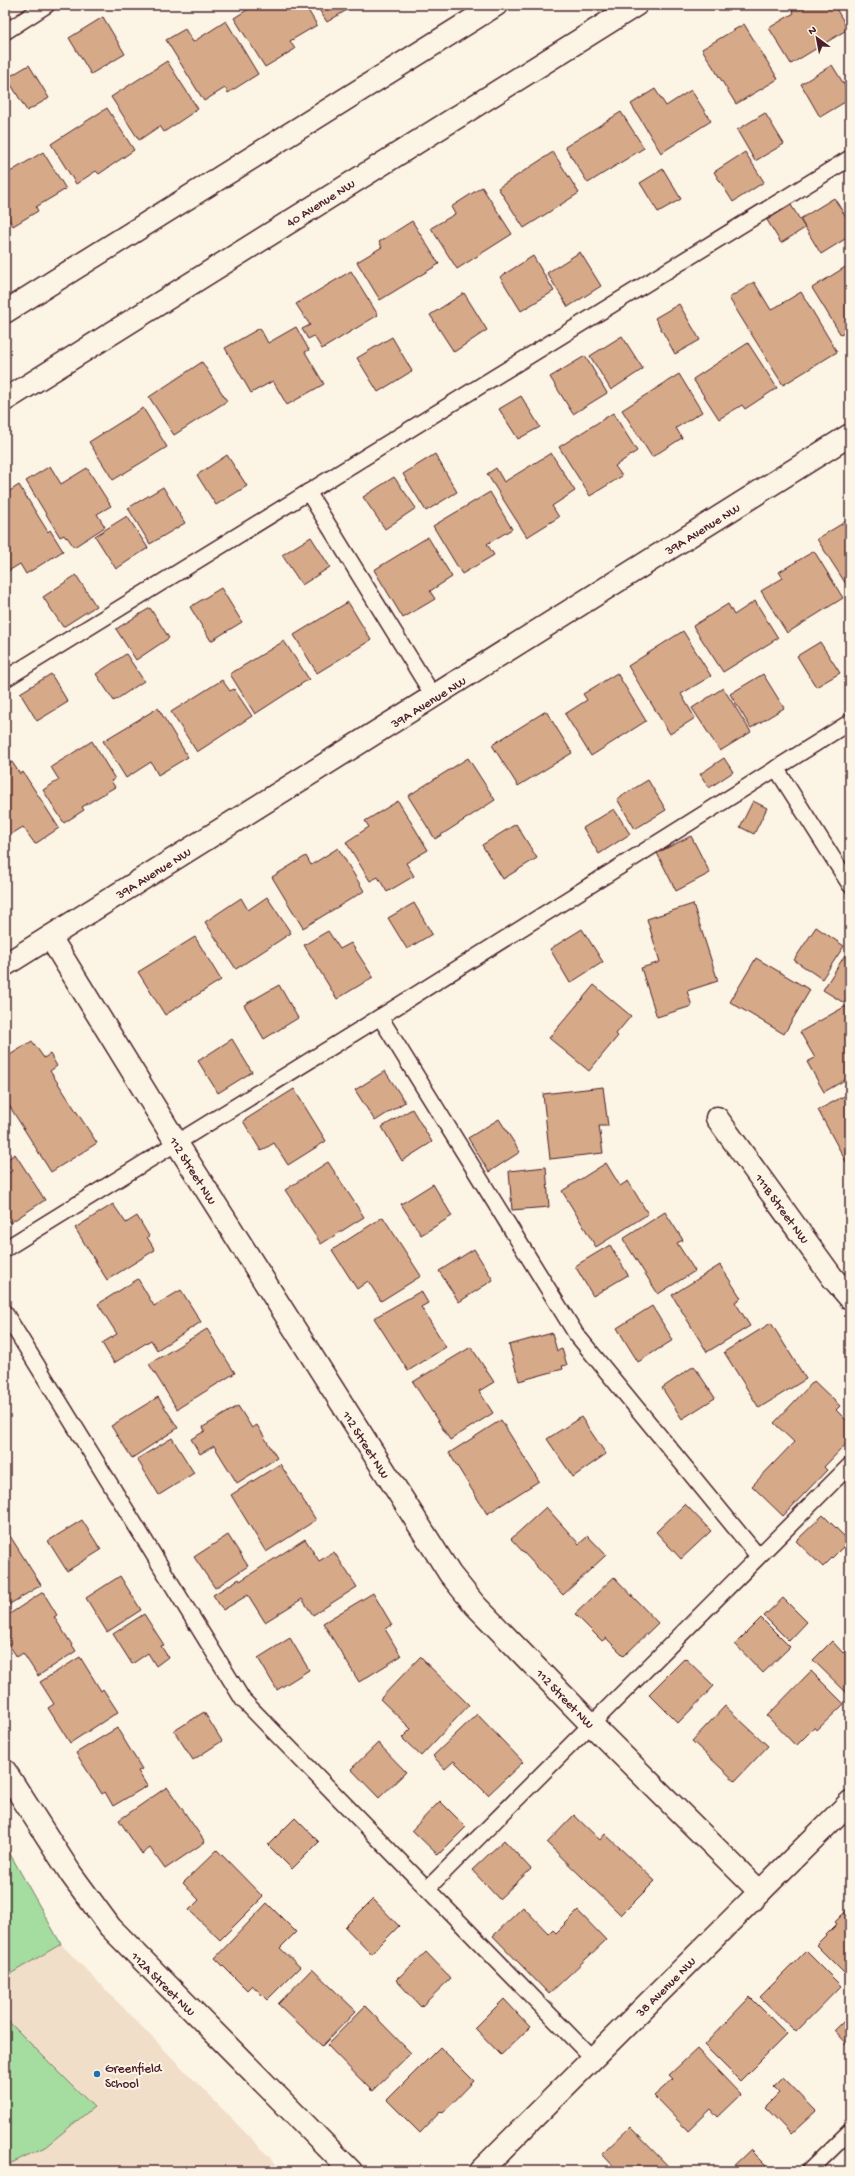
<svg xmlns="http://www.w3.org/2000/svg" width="855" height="2176" font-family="'Gochi Hand',sans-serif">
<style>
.built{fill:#f1dec9}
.green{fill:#a5dca0;stroke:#787e66}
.building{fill:#d6a988;stroke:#4a1f2b}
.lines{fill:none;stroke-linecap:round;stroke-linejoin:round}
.service-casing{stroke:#4a1f2b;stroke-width:18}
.minor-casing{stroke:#4a1f2b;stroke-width:25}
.tertiary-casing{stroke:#4a1f2b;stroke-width:25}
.service{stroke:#fcf5e5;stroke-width:15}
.minor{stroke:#fcf5e5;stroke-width:22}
.tertiary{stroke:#fcf5e5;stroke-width:22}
.poi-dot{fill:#1f6fb2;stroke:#fcf5e5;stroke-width:1.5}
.labels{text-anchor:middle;stroke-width:4;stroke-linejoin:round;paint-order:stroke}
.street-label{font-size:13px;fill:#4a1f2b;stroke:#fcf5e5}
.poi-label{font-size:13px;fill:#4a1f2b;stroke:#fcf5e5;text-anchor:start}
</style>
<rect width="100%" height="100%" fill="#fcf5e5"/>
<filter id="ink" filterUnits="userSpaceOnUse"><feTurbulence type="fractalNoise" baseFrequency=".025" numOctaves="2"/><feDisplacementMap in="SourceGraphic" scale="8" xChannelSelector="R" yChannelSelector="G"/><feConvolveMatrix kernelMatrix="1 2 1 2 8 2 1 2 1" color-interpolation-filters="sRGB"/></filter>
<g filter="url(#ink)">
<polygon class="built" points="61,1944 283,2171 5,2171 5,1977"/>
<g class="green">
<polygon points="5,1845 61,1944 5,1977"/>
<polygon points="5,2018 94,2107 45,2147 5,2166"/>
</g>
<g class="building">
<polygon points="255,5 305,5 317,25 290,41 295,49 265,67 234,18"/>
<polygon points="316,5 355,5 327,22"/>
<polygon points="789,5 834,5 848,29 791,64 769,28 794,13"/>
<polygon points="103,17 125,54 91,74 69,38"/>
<polygon points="226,21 258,74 228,93 225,88 204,101 166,40 185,29 193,42"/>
<polygon points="744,24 778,79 736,104 702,49"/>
<polygon points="167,61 198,109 164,132 160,126 139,140 111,97"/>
<polygon points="29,65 49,98 27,111 7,78"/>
<polygon points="832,65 850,94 850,99 820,117 801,84"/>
<polygon points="655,89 666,106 691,90 711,121 661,153 631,104"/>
<polygon points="107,108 134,150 99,174 96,171 76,184 51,144"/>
<polygon points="621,112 644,148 588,183 565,147"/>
<polygon points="765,113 784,144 755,161 737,130"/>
<polygon points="43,152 66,189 36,207 38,211 13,226 5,213 5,175"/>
<polygon points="553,152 579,193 524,228 498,188"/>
<polygon points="745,152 764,182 733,202 714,172"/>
<polygon points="663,169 681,199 658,212 640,183"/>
<polygon points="482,187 512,234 457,269 431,228 455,214 451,207"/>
<polygon points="834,198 850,223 850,236 821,254 800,219"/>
<polygon points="791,205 805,228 781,243 767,220"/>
<polygon points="412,221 439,264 380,300 357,262 382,247 379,242"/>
<polygon points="580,252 601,286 568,307 547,273"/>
<polygon points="533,256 554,291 521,311 500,277"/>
<polygon points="850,264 850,329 841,335 812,288"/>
<polygon points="351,271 378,315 322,349 314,336 308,339 302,329 310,325 296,304"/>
<polygon points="754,282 771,310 801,292 837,352 783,385 729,298"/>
<polygon points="464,293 487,330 454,352 430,315"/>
<polygon points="679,304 700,340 675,354 655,318"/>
<polygon points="296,327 309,350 305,352 324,384 287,405 273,381 251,393 225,348 260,328 268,343"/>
<polygon points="622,336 643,369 611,390 590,356"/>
<polygon points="392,337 412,371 378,392 357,358"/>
<polygon points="748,343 777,388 745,409 742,405 719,419 693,379"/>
<polygon points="585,356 607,393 573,414 550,377"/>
<polygon points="202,362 227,401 174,435 149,397"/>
<polygon points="679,374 702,412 676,428 682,438 652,457 622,410"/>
<polygon points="521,396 540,427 518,439 499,409"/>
<polygon points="143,408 167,447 113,480 89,442"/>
<polygon points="613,413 637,451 615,466 622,476 590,496 559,447"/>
<polygon points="551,453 575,491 552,506 559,517 527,537 487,474 496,468 504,482"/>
<polygon points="435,454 457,492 426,511 403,474"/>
<polygon points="227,455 247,486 216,505 197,475"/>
<polygon points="50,466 61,484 87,468 111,506 97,514 105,527 74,547 67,537 66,538 64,535 60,537 26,481"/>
<polygon points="394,477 416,508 385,529 363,497"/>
<polygon points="19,485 48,532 50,530 63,551 26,574 20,564 5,573 5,494"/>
<polygon points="163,487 185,523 150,544 128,508"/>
<polygon points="490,492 512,529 487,544 494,555 462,574 433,526"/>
<polygon points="127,516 148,548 116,569 95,536"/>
<polygon points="848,520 850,523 850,581 846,584 817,539"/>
<polygon points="311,537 330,567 302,585 282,555"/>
<polygon points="428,537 452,577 430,591 435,599 403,618 374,570"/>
<polygon points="814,551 843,598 787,633 761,591 783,578 779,572"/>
<polygon points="76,575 96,606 63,627 43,597"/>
<polygon points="221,588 242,622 211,641 190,607"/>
<polygon points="755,601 778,638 723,672 693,626 728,604 734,615"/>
<polygon points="348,602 371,640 317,673 294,635"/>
<polygon points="150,608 169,638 136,660 116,629"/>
<polygon points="683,631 711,676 681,694 695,718 670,734 628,666"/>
<polygon points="284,641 309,679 255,714 230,674"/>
<polygon points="820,642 840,673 816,687 797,656"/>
<polygon points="126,654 144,681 114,701 96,674"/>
<polygon points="617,673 646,721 591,756 565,714 587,700 583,694"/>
<polygon points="51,674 68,702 37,721 20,693"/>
<polygon points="763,674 784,708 751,728 730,694"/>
<polygon points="222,680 230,691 234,689 252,716 197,752 171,712"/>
<polygon points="723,688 751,732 720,751 692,708"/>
<polygon points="158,708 188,757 158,775 151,762 126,778 103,741"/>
<polygon points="546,711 572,753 518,786 492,745"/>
<polygon points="92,741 115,779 111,781 115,787 82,807 84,810 64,823 43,790 59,780 51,767"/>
<polygon points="468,758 495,800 435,839 408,796"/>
<polygon points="724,758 733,772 709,788 700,774"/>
<polygon points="12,762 20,774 23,772 59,828 35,844 23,827 5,838 5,766"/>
<polygon points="648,780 666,810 635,829 617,799"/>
<polygon points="398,801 428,850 406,863 414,876 387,892 378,877 370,881 346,842 369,827 365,821"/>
<polygon points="753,801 767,808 754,834 740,827"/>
<polygon points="614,809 630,834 599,854 583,828"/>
<polygon points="516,824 537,858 503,879 482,845"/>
<polygon points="691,836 710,873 676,891 657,853"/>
<polygon points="338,848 364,891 303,928 272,877 306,856 311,865"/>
<polygon points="267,897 291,933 236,969 205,922 241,898 248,910"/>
<polygon points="414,903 432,934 407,949 388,918"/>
<polygon points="693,904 718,981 687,991 692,1006 657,1017 641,968 660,962 647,919"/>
<polygon points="816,927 844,946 822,979 794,960"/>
<polygon points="582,929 603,962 570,983 550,949"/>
<polygon points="328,931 340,949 351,943 373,977 337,999 304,945"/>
<polygon points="195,937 221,980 165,1015 138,972"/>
<polygon points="845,955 850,958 850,996 844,1003 823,990"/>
<polygon points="756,958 810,990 784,1034 730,1002"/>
<polygon points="279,985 298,1018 264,1039 244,1005"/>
<polygon points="594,985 631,1016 616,1034 618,1036 589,1071 549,1038"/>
<polygon points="846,1006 850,1014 850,1077 824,1092 807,1062 815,1058 800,1032"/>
<polygon points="232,1039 252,1072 218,1093 198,1061"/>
<polygon points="32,1041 44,1058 50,1054 57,1066 50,1071 97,1143 51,1172 5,1099 5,1058"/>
<polygon points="385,1071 405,1102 375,1121 355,1090"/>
<polygon points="603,1087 608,1126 599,1126 603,1153 550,1159 543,1094"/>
<polygon points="294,1089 326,1141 288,1165 274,1143 261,1151 243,1121"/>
<polygon points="850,1093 850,1169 818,1110"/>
<polygon points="412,1109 432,1142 402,1161 382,1127"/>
<polygon points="499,1119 520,1152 489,1172 468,1138"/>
<polygon points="15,1154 45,1200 10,1223 5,1216 5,1175 12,1171 5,1161"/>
<polygon points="328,1162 364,1217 321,1244 285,1190"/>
<polygon points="606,1163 620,1186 628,1181 648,1214 596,1247 562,1191"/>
<polygon points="546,1167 549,1207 512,1210 509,1171"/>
<polygon points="433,1184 452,1216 421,1235 401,1204"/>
<polygon points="113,1204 126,1223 137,1216 149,1236 147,1237 155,1250 107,1280 75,1228"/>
<polygon points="665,1212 683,1240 677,1243 695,1271 658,1294 623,1239"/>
<polygon points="383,1217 421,1276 381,1301 368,1281 357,1289 332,1250"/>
<polygon points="610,1245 628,1275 593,1296 575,1266"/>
<polygon points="474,1249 493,1280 459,1302 439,1271"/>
<polygon points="720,1265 741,1298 735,1302 750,1326 707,1352 672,1295"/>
<polygon points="138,1279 154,1306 181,1290 201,1322 157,1350 151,1340 114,1363 102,1343 117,1334 98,1304"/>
<polygon points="421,1291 428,1303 421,1307 446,1347 408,1371 374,1318"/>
<polygon points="652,1306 673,1340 638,1362 617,1328"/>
<polygon points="771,1323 806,1379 759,1408 724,1352"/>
<polygon points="207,1329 235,1373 177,1409 149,1364"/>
<polygon points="552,1333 557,1351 562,1349 567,1365 562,1366 563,1369 519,1381 509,1345"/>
<polygon points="471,1347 494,1382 479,1391 493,1413 450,1440 413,1382"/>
<polygon points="694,1366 715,1398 682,1419 662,1388"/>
<polygon points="814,1381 840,1406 836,1410 850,1424 850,1440 824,1467 827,1470 783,1516 752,1486 794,1442 774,1423"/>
<polygon points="158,1397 178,1428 132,1458 111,1426"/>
<polygon points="238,1406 252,1428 257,1425 277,1458 237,1483 214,1446 200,1454 191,1439 205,1431 203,1427"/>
<polygon points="581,1417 606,1454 573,1477 547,1439"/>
<polygon points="501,1420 539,1481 487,1514 449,1453"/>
<polygon points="172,1438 194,1473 159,1495 137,1459"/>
<polygon points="280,1464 316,1520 266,1552 231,1495"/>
<polygon points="685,1504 711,1531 681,1559 656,1532"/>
<polygon points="546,1507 579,1544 588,1536 606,1555 563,1595 511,1539"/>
<polygon points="823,1515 849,1541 823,1567 796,1541"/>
<polygon points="82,1520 101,1550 67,1571 48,1541"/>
<polygon points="5,1528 41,1585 5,1607"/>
<polygon points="228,1535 248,1566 215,1588 194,1557"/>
<polygon points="305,1539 319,1561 334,1552 357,1587 313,1615 302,1599 265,1622 248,1595 223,1610 213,1595 239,1579 240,1581"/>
<polygon points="120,1576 141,1610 107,1632 86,1598"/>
<polygon points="614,1577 658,1623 624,1656 606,1638 602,1641 575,1614"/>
<polygon points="43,1592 57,1615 54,1617 76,1651 38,1676 23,1653 17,1657 5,1639 5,1617"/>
<polygon points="373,1593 392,1625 385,1629 401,1656 359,1682 323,1623"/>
<polygon points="783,1598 807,1622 789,1641 764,1616"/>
<polygon points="144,1614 164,1645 161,1646 168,1657 156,1666 148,1653 132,1664 113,1634"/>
<polygon points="761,1618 790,1647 763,1673 735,1644"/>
<polygon points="290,1638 309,1670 277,1690 258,1658"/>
<polygon points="832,1641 843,1653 850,1646 850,1696 813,1660"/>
<polygon points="80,1657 101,1691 103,1689 118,1712 70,1743 48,1708 54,1704 40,1682"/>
<polygon points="420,1657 469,1705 421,1756 402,1738 411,1729 380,1699"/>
<polygon points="685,1658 714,1686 678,1723 649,1694"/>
<polygon points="811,1671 844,1704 817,1730 815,1727 796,1746 767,1716"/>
<polygon points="725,1706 768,1746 735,1781 692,1741"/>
<polygon points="204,1712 222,1741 193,1760 174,1731"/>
<polygon points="477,1714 523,1762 488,1795 454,1761 445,1769 433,1756"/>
<polygon points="117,1728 142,1769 138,1771 147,1786 113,1806 105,1792 102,1794 76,1753"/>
<polygon points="378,1743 406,1772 379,1798 351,1769"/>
<polygon points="167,1787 205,1842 165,1869 150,1848 142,1854 119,1820"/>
<polygon points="440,1801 466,1827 438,1855 412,1830"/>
<polygon points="574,1815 600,1840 605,1834 655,1881 621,1915 547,1843"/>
<polygon points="295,1818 319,1842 292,1869 268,1845"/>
<polygon points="504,1840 531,1869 499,1899 472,1870"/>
<polygon points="217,1850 263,1897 220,1940 189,1910 199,1900 183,1883"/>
<polygon points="373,1899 399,1926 371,1954 345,1927"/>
<polygon points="267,1903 296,1932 280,1948 300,1967 267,2000 252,1985 247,1990 215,1958"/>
<polygon points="523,1907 549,1934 553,1930 556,1933 578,1911 606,1940 549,1994 493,1936"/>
<polygon points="850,1907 850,1979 816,1945 837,1924 835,1922"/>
<polygon points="806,1951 841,1986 796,2032 760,1997"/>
<polygon points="426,1952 451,1978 421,2007 396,1980"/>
<polygon points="312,1969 356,2011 322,2046 278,2004"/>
<polygon points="750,1997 787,2034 740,2081 704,2045"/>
<polygon points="504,1999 530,2027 501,2055 475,2028"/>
<polygon points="365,2006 411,2053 372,2091 327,2045"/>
<polygon points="850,2015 850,2048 834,2031"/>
<polygon points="440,2047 474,2081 443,2113 441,2111 420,2133 387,2100"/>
<polygon points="697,2049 741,2095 718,2117 711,2109 688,2131 654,2096 673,2079 669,2075"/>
<polygon points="783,2077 816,2111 791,2134 765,2107 779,2093 773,2087"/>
<polygon points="630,2127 673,2171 618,2171 602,2154"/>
<polygon points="750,2150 771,2171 728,2171"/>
</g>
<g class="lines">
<g class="service-casing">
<g id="service">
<polyline points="5,32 47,5"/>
<polyline points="308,492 434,697"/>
<polyline points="5,679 850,158"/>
<polyline points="776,768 850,885"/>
<polyline points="5,1249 380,1017"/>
<polyline points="5,1313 243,1700 593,2059"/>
<polyline points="758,1556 576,1334 380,1017 850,722"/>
<polyline points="427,1889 850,1465"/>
<polyline points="809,2171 850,2131"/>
</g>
</g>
<g class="minor-casing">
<g id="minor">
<polyline points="50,937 176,1142 450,1574 475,1605 591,1724 760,1892"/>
<polyline points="5,965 850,435"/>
<polyline points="717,1118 832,1277 850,1298"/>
<polyline points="5,1771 71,1874 110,1927 351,2171"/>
<polyline points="480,2171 850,1802"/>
</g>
</g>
<g class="tertiary-casing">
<g id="tertiary">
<polyline points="5,312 496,5"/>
<polyline points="5,400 636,5"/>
</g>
</g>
<use href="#service" class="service"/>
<use href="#minor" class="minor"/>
<use href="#tertiary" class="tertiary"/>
</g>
</g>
<circle class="poi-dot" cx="97" cy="2074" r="4"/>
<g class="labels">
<g class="street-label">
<text transform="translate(320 202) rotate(-32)" y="5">40 Avenue NW</text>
<text transform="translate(702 528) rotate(-32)" y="5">39A Avenue NW</text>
<text transform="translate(428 701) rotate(-32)" y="5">39A Avenue NW</text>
<text transform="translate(153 872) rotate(-32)" y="5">39A Avenue NW</text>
<text transform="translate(194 1170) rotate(58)" y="5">112 Street NW</text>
<text transform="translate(783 1208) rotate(54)" y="5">111B Street NW</text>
<text transform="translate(367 1444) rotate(58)" y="5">112 Street NW</text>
<text transform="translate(566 1698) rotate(46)" y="5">112 Street NW</text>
<text transform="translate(164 1983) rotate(45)" y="5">112A Street NW</text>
<text transform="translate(665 1986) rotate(-45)" y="5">38 Avenue NW</text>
</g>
<g class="poi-label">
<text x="105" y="2072">Greenfield<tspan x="105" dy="15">School</tspan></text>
</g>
</g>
<rect width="855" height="2176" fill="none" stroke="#fcf5e5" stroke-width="20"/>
<rect x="10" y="10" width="835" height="2156" fill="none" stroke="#4a1f2b" stroke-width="1.5" filter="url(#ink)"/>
<g transform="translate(817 38) rotate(328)" stroke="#fcf5e5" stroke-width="3" paint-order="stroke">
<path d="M0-3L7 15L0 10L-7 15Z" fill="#4a1f2b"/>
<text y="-6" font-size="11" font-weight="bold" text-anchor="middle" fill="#4a1f2b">N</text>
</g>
</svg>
